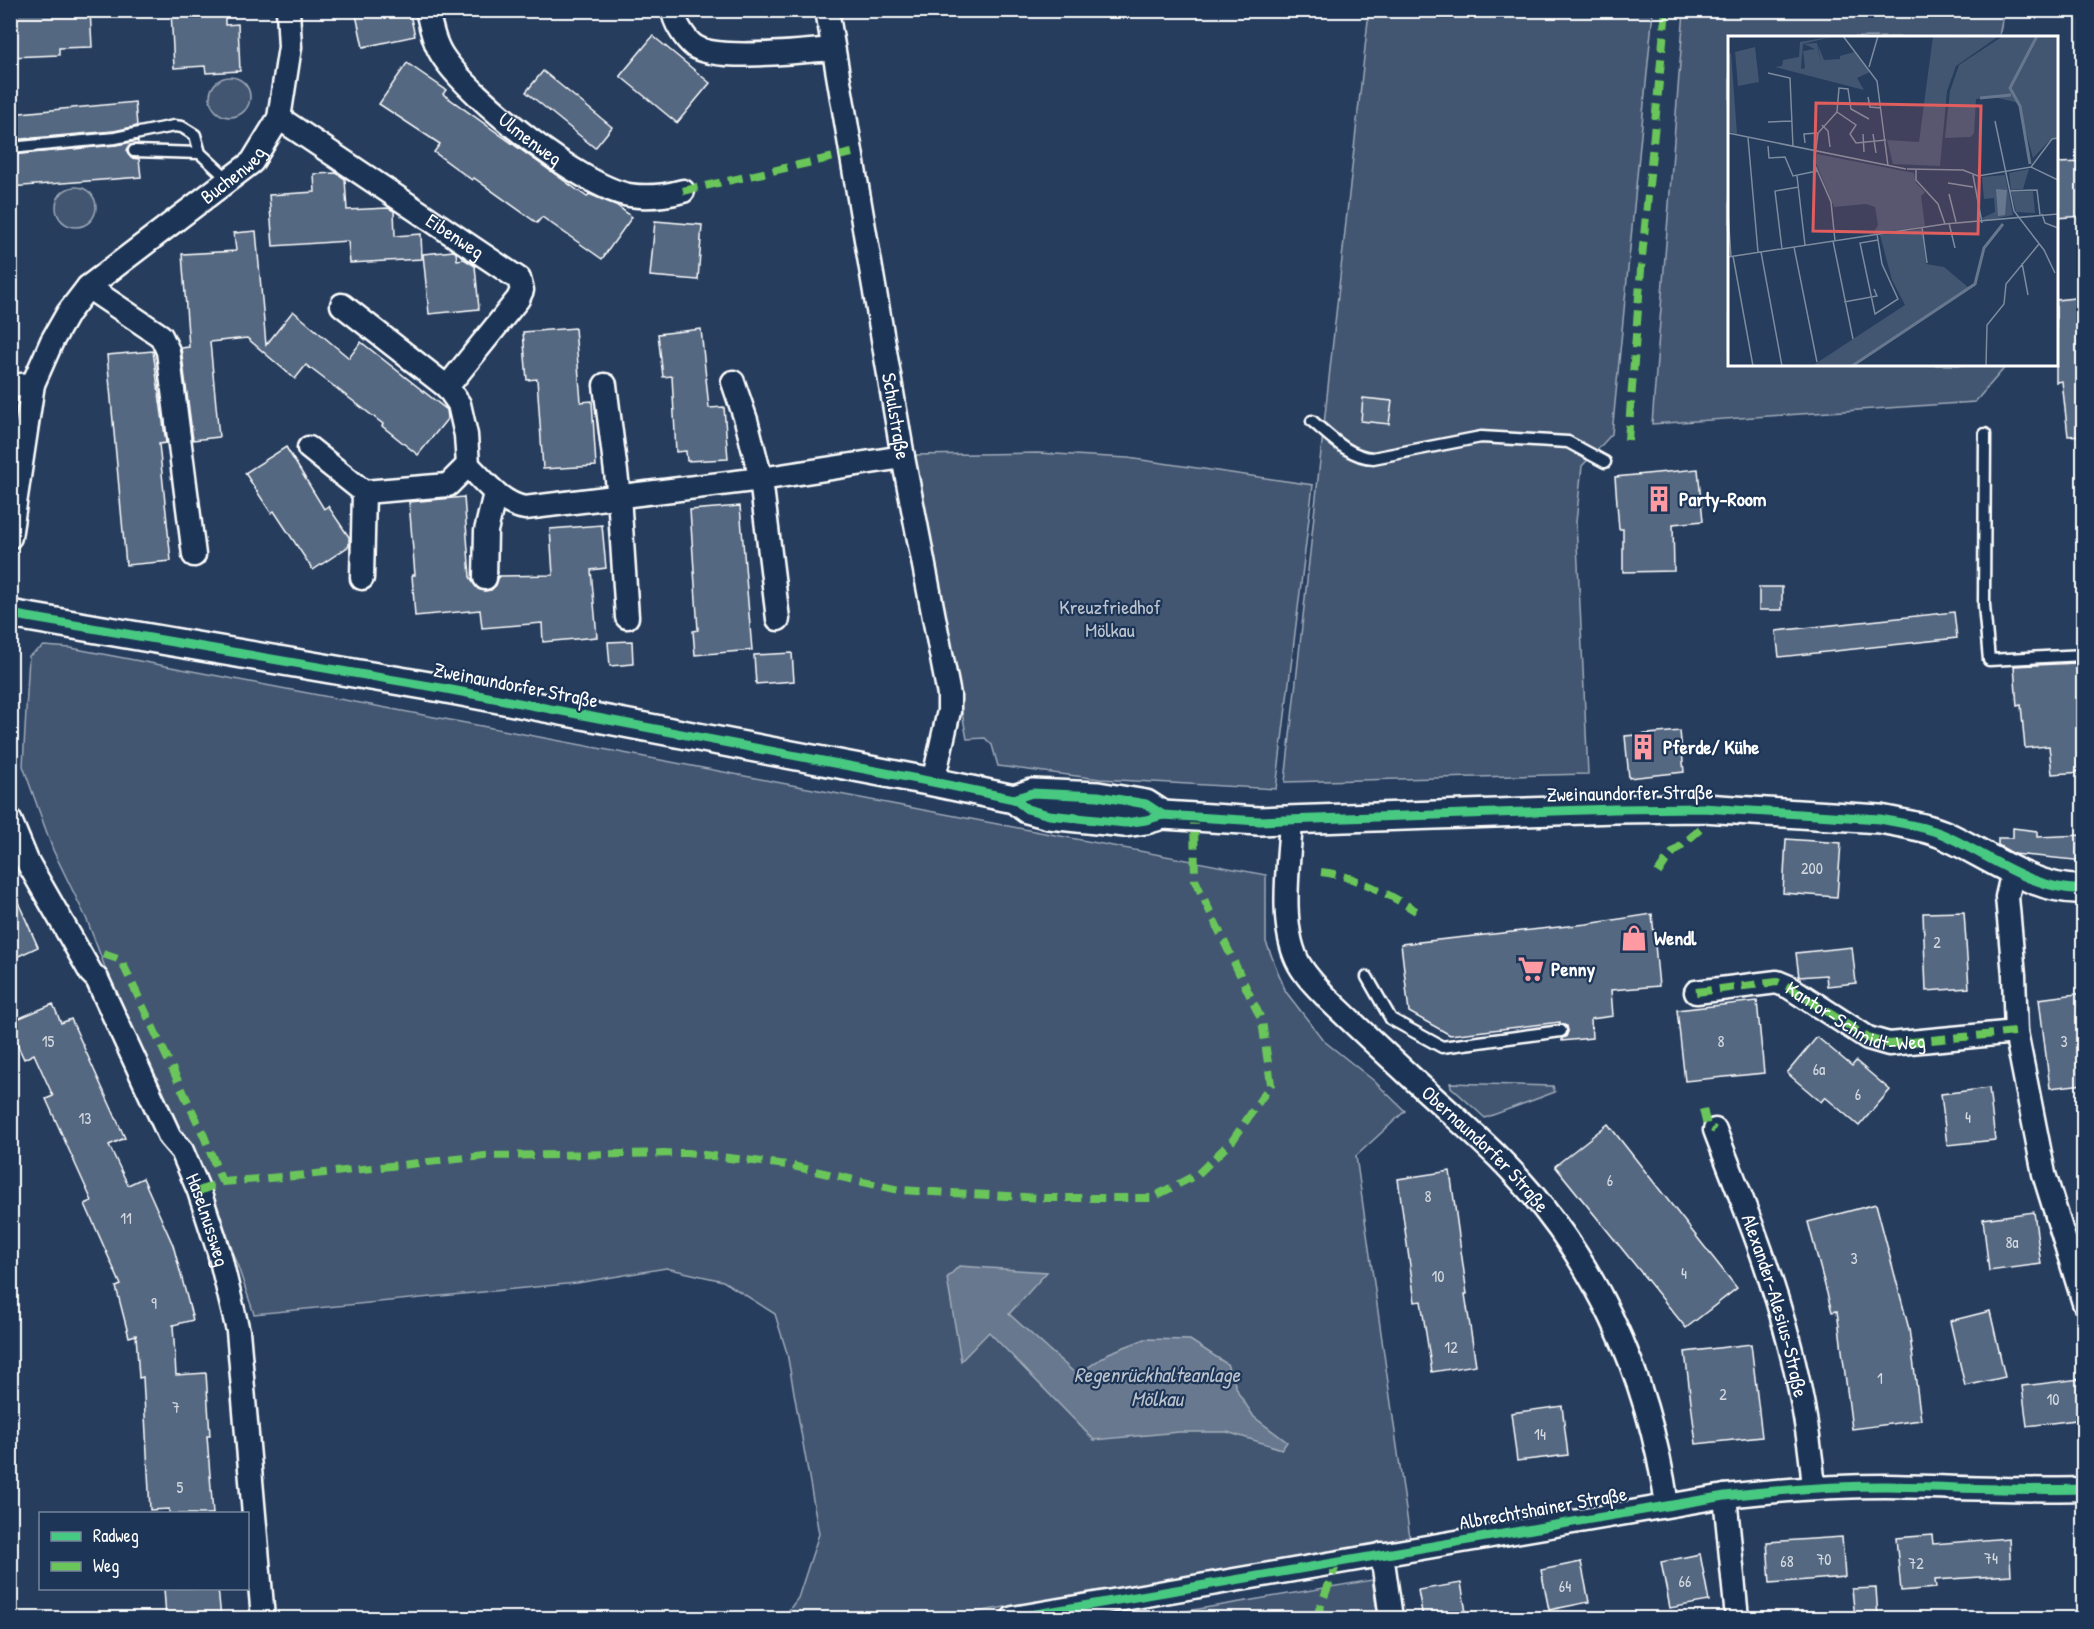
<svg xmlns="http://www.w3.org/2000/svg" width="2094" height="1629" font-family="'Patrick Hand',sans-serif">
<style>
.green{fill:#425672;stroke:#a0aab8;stroke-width:1.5}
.water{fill:#67788e;stroke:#a4aebb;stroke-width:1.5}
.building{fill:#556781;stroke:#fff;stroke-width:1.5}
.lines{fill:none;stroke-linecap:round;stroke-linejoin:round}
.service-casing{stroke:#fff;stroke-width:15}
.minor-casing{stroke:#fff;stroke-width:27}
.tertiary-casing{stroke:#fff;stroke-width:32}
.service{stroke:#1d3557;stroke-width:10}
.minor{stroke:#1d3557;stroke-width:22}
.tertiary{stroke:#1d3557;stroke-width:27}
.quiet{stroke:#6ac65a;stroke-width:8;stroke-dasharray:15 8;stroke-linecap:butt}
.cycleway-casing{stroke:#1d3557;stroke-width:13}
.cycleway{stroke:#46c982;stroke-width:9}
.labels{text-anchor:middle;stroke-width:4.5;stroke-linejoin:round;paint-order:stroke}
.number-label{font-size:16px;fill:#d4d9e0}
.street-label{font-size:20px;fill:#fff;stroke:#1d3557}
.poi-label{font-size:20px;font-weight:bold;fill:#fff;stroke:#1d3557;text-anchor:start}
.park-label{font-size:20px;fill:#bdc4ce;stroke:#1d3557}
.water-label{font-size:21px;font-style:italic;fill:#bbc2cc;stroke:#1d3557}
.inset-river{fill:none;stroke:#67788e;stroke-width:3}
.inset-road{fill:none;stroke:#7d8b9e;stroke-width:1.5}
.view{fill:#e05e5e;fill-opacity:0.15;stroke:#e05e5e;stroke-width:3}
.inset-edge{fill:none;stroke:#fff;stroke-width:3}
</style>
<rect width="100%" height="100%" fill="#263d5e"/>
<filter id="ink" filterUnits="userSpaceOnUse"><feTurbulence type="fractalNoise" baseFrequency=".0167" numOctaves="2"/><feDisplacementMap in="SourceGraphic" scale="12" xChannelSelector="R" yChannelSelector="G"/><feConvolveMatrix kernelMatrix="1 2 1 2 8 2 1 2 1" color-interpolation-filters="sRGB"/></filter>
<g filter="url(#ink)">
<g class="green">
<polygon points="1369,11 1653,11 1612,434 1582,466 1576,522 1588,774 1285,782"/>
<polygon points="1684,11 2004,11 1999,37 1730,38 1730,364 2007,365 1975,402 1652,424"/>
<circle cx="230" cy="97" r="20"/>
<circle cx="76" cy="207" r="20"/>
<polygon points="1037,453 1128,458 1313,485 1276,789 1100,779 998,766 992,745 985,738 967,739 913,455"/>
<polygon points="44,646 71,648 1266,875 1266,942 1286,992 1324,1041 1373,1080 1405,1111 1356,1156 1410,1538 941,1618 783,1618 798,1598 819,1534 787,1353 775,1314 723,1281 666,1268 577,1283 254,1314 216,1202 190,1142 179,1133 106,970 87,920 53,850 23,766 29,656"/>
<polygon points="1450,1083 1553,1086 1555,1092 1485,1118 1451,1087"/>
<polygon points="1372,1580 1378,1618 1145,1618"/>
</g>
<polygon class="water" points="959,1266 1047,1272 1009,1314 1077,1375 1109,1353 1145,1339 1190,1340 1227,1364 1239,1394 1254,1417 1287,1442 1282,1449 1227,1432 1179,1432 1094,1440 989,1332 961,1361 947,1278"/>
<g class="building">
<polygon points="10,10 90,10 92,47 59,48 59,55 10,57"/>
<polygon points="171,10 225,10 225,25 238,24 240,71 206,73 205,66 174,68"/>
<polygon points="355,10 409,10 415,36 363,47"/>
<polygon points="653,36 710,83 677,123 620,76"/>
<polygon points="407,63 446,90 443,94 587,197 589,194 616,205 632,217 602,259 542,217 537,223 474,178 472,180 434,152 440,144 379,104"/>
<polygon points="543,71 612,127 595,148 526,92"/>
<polygon points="135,102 137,126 114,131 10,140 10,114"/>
<polygon points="138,141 138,144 130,145 127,151 131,158 139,159 141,177 10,187 10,155 116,145"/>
<polygon points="2084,162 2084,216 2056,218 2056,163"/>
<polygon points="336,173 345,179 347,210 388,208 394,211 395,236 421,234 422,259 350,263 348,241 273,246 269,195 315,192 314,174"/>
<polygon points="655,221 702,225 698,280 650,276"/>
<polygon points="256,231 266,345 293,311 349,358 361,342 447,410 448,418 418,455 382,426 383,424 306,365 295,379 247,338 210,342 219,437 193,440 181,348 189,347 182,254 236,251 234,233"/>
<polygon points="454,251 456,253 457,260 464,259 475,266 479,309 429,314 423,254"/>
<polygon points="2084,297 2084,435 2068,436 2062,381 2056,382 2056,300"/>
<polygon points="575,328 581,402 592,401 596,466 543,469 537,379 527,380 523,332"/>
<polygon points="701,329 709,408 724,407 728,459 687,461 686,451 676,452 672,376 663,377 658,334"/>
<polygon points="153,351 166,443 159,444 171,561 126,565 107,355"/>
<polygon points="1363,398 1392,401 1389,424 1361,421"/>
<polygon points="286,447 324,509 328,506 349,537 349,546 313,570 274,511 271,513 245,473"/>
<polygon points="1698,469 1703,521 1673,524 1674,571 1623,572 1623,529 1619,529 1615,477"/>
<polygon points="464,497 470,577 478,589 484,591 491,590 496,585 499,576 553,575 550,529 602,525 606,568 591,570 597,637 543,642 542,623 482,628 480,610 415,616 412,575 415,575 409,502"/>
<polygon points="740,506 752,650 695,655 693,631 698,630 690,510"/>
<rect x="1759" y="587" width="23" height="23"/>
<polygon points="1954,612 1957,638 1779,657 1776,631"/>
<polygon points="632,641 633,664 610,666 608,642"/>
<polygon points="792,653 794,681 756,684 754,655"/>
<polygon points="2078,663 2084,721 2084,772 2052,774 2049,746 2025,748 2021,705 2017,706 2014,666"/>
<polygon points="1680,731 1684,772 1629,778 1625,736"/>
<polygon points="2013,828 2037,831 2037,837 2084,835 2084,861 2014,854 1998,845 1998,838 2013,838"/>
<polygon points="1786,839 1841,843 1837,897 1783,893"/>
<polygon points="10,884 38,947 10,960"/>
<polygon points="1964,912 1969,988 1926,991 1923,913"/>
<polygon points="1652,914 1659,986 1611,990 1613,1016 1591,1019 1592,1038 1562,1041 1562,1038 1566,1037 1568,1031 1567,1026 1560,1024 1560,1022 1450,1035 1409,1012 1401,944 1587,924"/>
<polygon points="1852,947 1856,983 1827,986 1826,975 1799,977 1796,953"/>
<polygon points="2084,993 2084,1084 2050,1088 2039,999"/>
<polygon points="1757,1001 1764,1073 1685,1081 1677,1010"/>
<polygon points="53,1004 61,1023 71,1019 125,1138 109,1145 128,1185 143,1178 173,1245 193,1320 173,1325 176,1375 206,1373 210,1436 207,1436 213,1514 169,1514 169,1509 150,1510 143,1377 139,1378 136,1335 129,1337 116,1287 121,1285 85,1204 92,1201 46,1099 53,1096 34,1054 24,1059 10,1029 10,1022"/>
<polygon points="1817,1037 1852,1066 1856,1061 1890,1090 1859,1126 1825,1097 1821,1102 1787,1073"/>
<polygon points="1989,1088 1995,1140 1947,1145 1941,1094"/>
<polygon points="1608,1124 1737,1288 1686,1328 1555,1166"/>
<polygon points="1450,1171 1467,1294 1465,1294 1476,1365 1432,1372 1421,1301 1415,1302 1398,1179"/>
<polygon points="1876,1204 1909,1329 1921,1420 1852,1429 1837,1311 1832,1312 1808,1222"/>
<polygon points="2034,1212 2041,1264 1989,1271 1983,1219"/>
<polygon points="1990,1311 2005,1377 1965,1386 1950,1321"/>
<polygon points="1751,1344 1762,1437 1696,1444 1685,1352"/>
<polygon points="2080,1379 2084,1419 2027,1426 2022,1386"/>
<polygon points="1562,1406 1568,1455 1517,1461 1511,1413"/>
<polygon points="1932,1535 1933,1544 2009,1538 2011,1575 1935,1580 1936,1588 1901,1591 1896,1538"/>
<polygon points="1842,1537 1845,1577 1770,1583 1767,1542"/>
<polygon points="1700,1554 1709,1601 1670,1608 1661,1562"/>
<polygon points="1581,1562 1589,1602 1549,1610 1541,1570"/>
<polygon points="1461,1583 1467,1618 1423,1618 1418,1590"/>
<polygon points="164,1588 218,1588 221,1618 166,1618"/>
<polygon points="1876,1588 1878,1618 1855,1618 1852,1589"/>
</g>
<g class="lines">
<g class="service-casing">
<g id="service">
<polyline points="10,148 115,138 174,126 182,127 195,135 200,153 229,180"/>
<polyline points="134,151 200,153"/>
<path d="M1312,421C1330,436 1349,457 1373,458L1481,437L1568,442L1605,462"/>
<polyline points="1985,434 1984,605 1989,660 2084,655"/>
<polyline points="1367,977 1391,1019 1442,1047 1561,1031"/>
</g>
</g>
<g class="minor-casing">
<g id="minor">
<path id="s1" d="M427,10C431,27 434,44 444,58C471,98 581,187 629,195C648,198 665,196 683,191"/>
<path d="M673,10C674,22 685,39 694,46C716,62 804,51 833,49"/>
<path id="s2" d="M827,10L903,457L949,695V711L933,782"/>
<path id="s3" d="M279,118L519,279L522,290L518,299L447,387L459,404L466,435L468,465C484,481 501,504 525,508L761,479L903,457"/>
<polyline points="88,287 161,336 168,351 194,555"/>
<polyline points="342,305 447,387"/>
<polyline points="733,382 746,420 761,479 778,619"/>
<polyline points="605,385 619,496 627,617"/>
<polyline points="10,386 33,384"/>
<polyline points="309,448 364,492 448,485 468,465"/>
<path id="s4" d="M10,537L33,384L52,341L68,313L88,287L252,162L279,118L290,47L288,10"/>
<polyline points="362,578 364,492"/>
<polyline points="485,578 486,531 495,493"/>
<path id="s5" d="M10,820L27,861L91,973L97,979L170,1137L182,1151L199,1191L219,1252L238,1331L263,1618"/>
<path id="s6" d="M1291,821C1289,862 1279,922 1297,960C1304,975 1317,987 1329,1000C1356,1026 1384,1052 1412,1078C1441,1105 1471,1130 1499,1158C1594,1253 1648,1373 1667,1505"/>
<polyline points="2013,871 2007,897 2014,975 2016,1032 2044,1174 2084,1303"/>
<path id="s7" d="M1696,992L1777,982L1789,987L1868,1038L1889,1044L2016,1032"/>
<path id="s8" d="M1715,1130C1733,1178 1753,1225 1768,1272C1791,1340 1808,1417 1814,1488"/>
<polyline points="1725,1496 1737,1618"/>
<polyline points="1382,1554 1391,1618"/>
<path d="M1013,1618L1725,1496C1779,1490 1832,1486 1886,1486C1952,1487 2017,1491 2084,1489"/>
</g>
</g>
<g class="tertiary-casing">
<g id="tertiary">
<path d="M10,614L441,688L933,782L1014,799L1027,809L1049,815L1125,823L1146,820L1163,815L1259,821L1615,809L1703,808L1880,819C1900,823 1923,826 1942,834C1986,853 2034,892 2084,889"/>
<polyline points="1014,799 1032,793 1098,796 1146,804 1163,815"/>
</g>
</g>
<use href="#service" class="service"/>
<use href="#minor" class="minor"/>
<use href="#tertiary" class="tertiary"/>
<g class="quiet">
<polyline points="683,191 852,153"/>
<polyline points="1628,440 1642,257 1666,10"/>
<path d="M1321,872C1356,876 1387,893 1416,911"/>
<polyline points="1658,873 1669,856 1704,826"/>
<polyline points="103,954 121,960 204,1136 222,1182"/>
<polyline points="1696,992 1777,982 1789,987 1868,1038 1889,1044 2016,1032"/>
<polyline points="1703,1109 1707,1126 1715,1130"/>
<polyline points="199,1191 222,1182 306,1175 485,1156 687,1153 788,1165 899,1190 1042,1198 1151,1198 1198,1174 1233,1140 1271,1084 1262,1021 1195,880 1194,818"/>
<polyline points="1316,1618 1337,1563"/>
</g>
<g class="cycleway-casing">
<g id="cycleway">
<path d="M10,614L441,688L933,782L1014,799L1027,809L1049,815L1125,823L1146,820L1163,815L1259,821L1615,809L1703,808L1880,819C1900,823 1923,826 1942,834C1986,853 2034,892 2084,889"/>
<polyline points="1014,799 1032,793 1098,796 1146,804 1163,815"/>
<path d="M1013,1618L1725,1496C1779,1490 1832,1486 1886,1486C1952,1487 2017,1491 2084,1489"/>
</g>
</g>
<use href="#cycleway" class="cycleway"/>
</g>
</g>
<defs>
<g id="building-bare" transform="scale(2.07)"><path d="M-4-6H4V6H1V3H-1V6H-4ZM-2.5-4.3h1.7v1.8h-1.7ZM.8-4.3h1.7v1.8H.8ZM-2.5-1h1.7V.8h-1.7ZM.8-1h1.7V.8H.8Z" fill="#ff9aa2" stroke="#1d3557" stroke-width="2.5" paint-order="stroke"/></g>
<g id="shop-bare" transform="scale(2.07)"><path d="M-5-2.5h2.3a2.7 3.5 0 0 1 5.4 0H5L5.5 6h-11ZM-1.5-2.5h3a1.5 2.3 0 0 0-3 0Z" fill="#ff9aa2" stroke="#1d3557" stroke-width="2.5" paint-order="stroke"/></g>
<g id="supermarket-bare" transform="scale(2.07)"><path d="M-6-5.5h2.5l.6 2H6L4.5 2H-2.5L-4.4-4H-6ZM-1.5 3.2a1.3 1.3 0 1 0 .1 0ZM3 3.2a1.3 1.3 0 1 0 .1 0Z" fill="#ff9aa2" stroke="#1d3557" stroke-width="2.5" paint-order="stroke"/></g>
</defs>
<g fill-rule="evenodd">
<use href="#building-bare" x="1659" y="499"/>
<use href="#building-bare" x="1643" y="747"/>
<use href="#shop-bare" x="1634" y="938"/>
<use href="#supermarket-bare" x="1531" y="969"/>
</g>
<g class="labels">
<g class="number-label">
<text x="1812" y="874">200</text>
<text x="1937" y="948">2</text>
<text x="48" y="1047">15</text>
<text x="1721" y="1047">8</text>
<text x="2064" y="1047">3</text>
<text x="1819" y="1075">6a</text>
<text x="1858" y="1100">6</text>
<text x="1968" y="1123">4</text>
<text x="85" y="1124">13</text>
<text x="1610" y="1186">6</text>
<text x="1428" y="1202">8</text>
<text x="126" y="1224">11</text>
<text x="2012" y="1248">8a</text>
<text x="1854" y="1264">3</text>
<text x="1684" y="1279">4</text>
<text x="1438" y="1282">10</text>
<text x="154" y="1309">9</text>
<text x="1451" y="1353">12</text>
<text x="1880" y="1384">1</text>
<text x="1723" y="1400">2</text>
<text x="2053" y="1405">10</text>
<text x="176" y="1413">7</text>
<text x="1540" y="1440">14</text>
<text x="180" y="1493">5</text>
<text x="1991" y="1564">74</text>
<text x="1824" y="1565">70</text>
<text x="1787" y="1567">68</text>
<text x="1916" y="1569">72</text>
<text x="1685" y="1587">66</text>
<text x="1565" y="1592">64</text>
</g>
<g class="street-label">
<text dy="7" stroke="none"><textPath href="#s1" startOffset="170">Ulmenweg</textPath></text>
<text dy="7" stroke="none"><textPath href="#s4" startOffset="450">Buchenweg</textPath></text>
<text dy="7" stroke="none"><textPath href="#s3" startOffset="212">Eibenweg</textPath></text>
<text dy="7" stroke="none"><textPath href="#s2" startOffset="412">Schulstraße</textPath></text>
<text transform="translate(516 685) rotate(11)" y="7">Zweinaundorfer Straße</text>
<text transform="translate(1630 793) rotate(-1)" y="7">Zweinaundorfer Straße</text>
<text dy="7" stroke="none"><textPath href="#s7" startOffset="170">Kantor-Schmidt-Weg</textPath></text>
<text dy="7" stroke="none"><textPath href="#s6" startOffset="408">Obernaundorfer Straße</textPath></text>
<text dy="7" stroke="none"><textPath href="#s5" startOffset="448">Haselnussweg</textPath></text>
<text dy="7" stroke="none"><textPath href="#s8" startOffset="186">Alexander-Alesius-Straße</textPath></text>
<text transform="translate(1543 1508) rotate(-10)" y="7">Albrechtshainer Straße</text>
</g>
<g class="poi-label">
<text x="1679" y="506">Party-Room</text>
<text x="1663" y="754">Pferde/ Kühe</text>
<text x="1654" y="945">Wendl</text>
<text x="1551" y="976">Penny</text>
</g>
<g class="park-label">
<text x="1110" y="614">Kreuzfriedhof<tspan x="1110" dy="23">Mölkau</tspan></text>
</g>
<g class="water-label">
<text x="1157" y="1382">Regenrückhalteanlage<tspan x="1157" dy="24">Mölkau</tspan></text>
</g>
</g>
<g transform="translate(1728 36)">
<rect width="330" height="330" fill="#263d5e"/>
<path d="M107,0L75,8L73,33L77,32L75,15L87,13L76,8L89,7L93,29L90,9L96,24L112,23V20L126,16L142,36L129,42L136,54L47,31L54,30L55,24L71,21L72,6ZM205,0H271L228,30L219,55L212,130L165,128L159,104L191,106ZM275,0H330V102H324L305,122L290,67L283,65L266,61L248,63L246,97L243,101L217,102L222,55L231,29ZM27,11L31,46L10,50L7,16ZM3,17L9,98L0,95V18ZM89,118L186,137L188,147L197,156L193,160L197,190L145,198L150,189L147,171L138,168L106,171L88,127ZM301,133L295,153L283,154L281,137ZM277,139L285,179L256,185L254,182L267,176L266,162L256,163L254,141ZM305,155L307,177L288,176L283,156ZM194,193L198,228L216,231L241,252L122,330H84L177,269L164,244L152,199Z" fill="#425672"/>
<path d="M268,153L279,154L277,179L270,180Z" fill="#67788e"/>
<path class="inset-river" d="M252,62L283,59M302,128L292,70L282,52L309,0M124,330L247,248L256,212L275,188"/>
<path class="inset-road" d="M115,0L149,45L160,130M141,31L150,0M40,37L62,42L65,111M140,61L142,71L153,72M109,76L128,89L122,98L128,107L158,104M267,85L286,175L316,214L327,237M40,86L64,85M94,89L100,95L102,111M0,97L178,133M135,98L136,116M145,98L148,117M20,102L30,216M77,107L76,98L90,97M40,110L41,122L57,121L65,140L89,135M303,131L324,103L330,102M179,133L235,134L250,140L303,131L330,144M188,133V144L210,168L217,188M245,139L254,187M69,140L77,209M220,147L245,151M281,155L309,154L312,179M221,158L228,186M0,177L3,221M314,178L317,187L330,192M221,187L227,212M194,191L199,227M149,198L154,228L170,263L147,278L132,207L150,204M105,205L125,303M107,205L103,166L86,127L90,97L109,76L111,52L120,53L123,73L141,83M66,211L89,326M54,213L47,155L71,151M33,216L54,330M5,220L25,330M0,221L217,188L330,178M294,227L300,259M116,266L149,260L146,253M258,330L259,289L276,268L278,248L311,208"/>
<path class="view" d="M88,67L253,70L250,198L85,195Z"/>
<rect width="330" height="330" class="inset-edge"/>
</g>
<rect width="2094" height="1629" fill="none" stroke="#1d3557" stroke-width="36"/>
<rect x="18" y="18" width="2058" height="1593" fill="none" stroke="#fff" stroke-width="2" filter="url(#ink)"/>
<rect x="39" y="1512" width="210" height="78" fill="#1d3557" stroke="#77869a" stroke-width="1.5"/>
<rect x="51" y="1532" width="30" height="9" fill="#46c982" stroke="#77869a" stroke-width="1.5"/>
<text x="93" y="1542" font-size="18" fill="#ffffff">Radweg</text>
<rect x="51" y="1562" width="30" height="9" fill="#6ac65a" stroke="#77869a" stroke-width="1.5"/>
<text x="93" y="1572" font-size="18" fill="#ffffff">Weg</text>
</svg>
